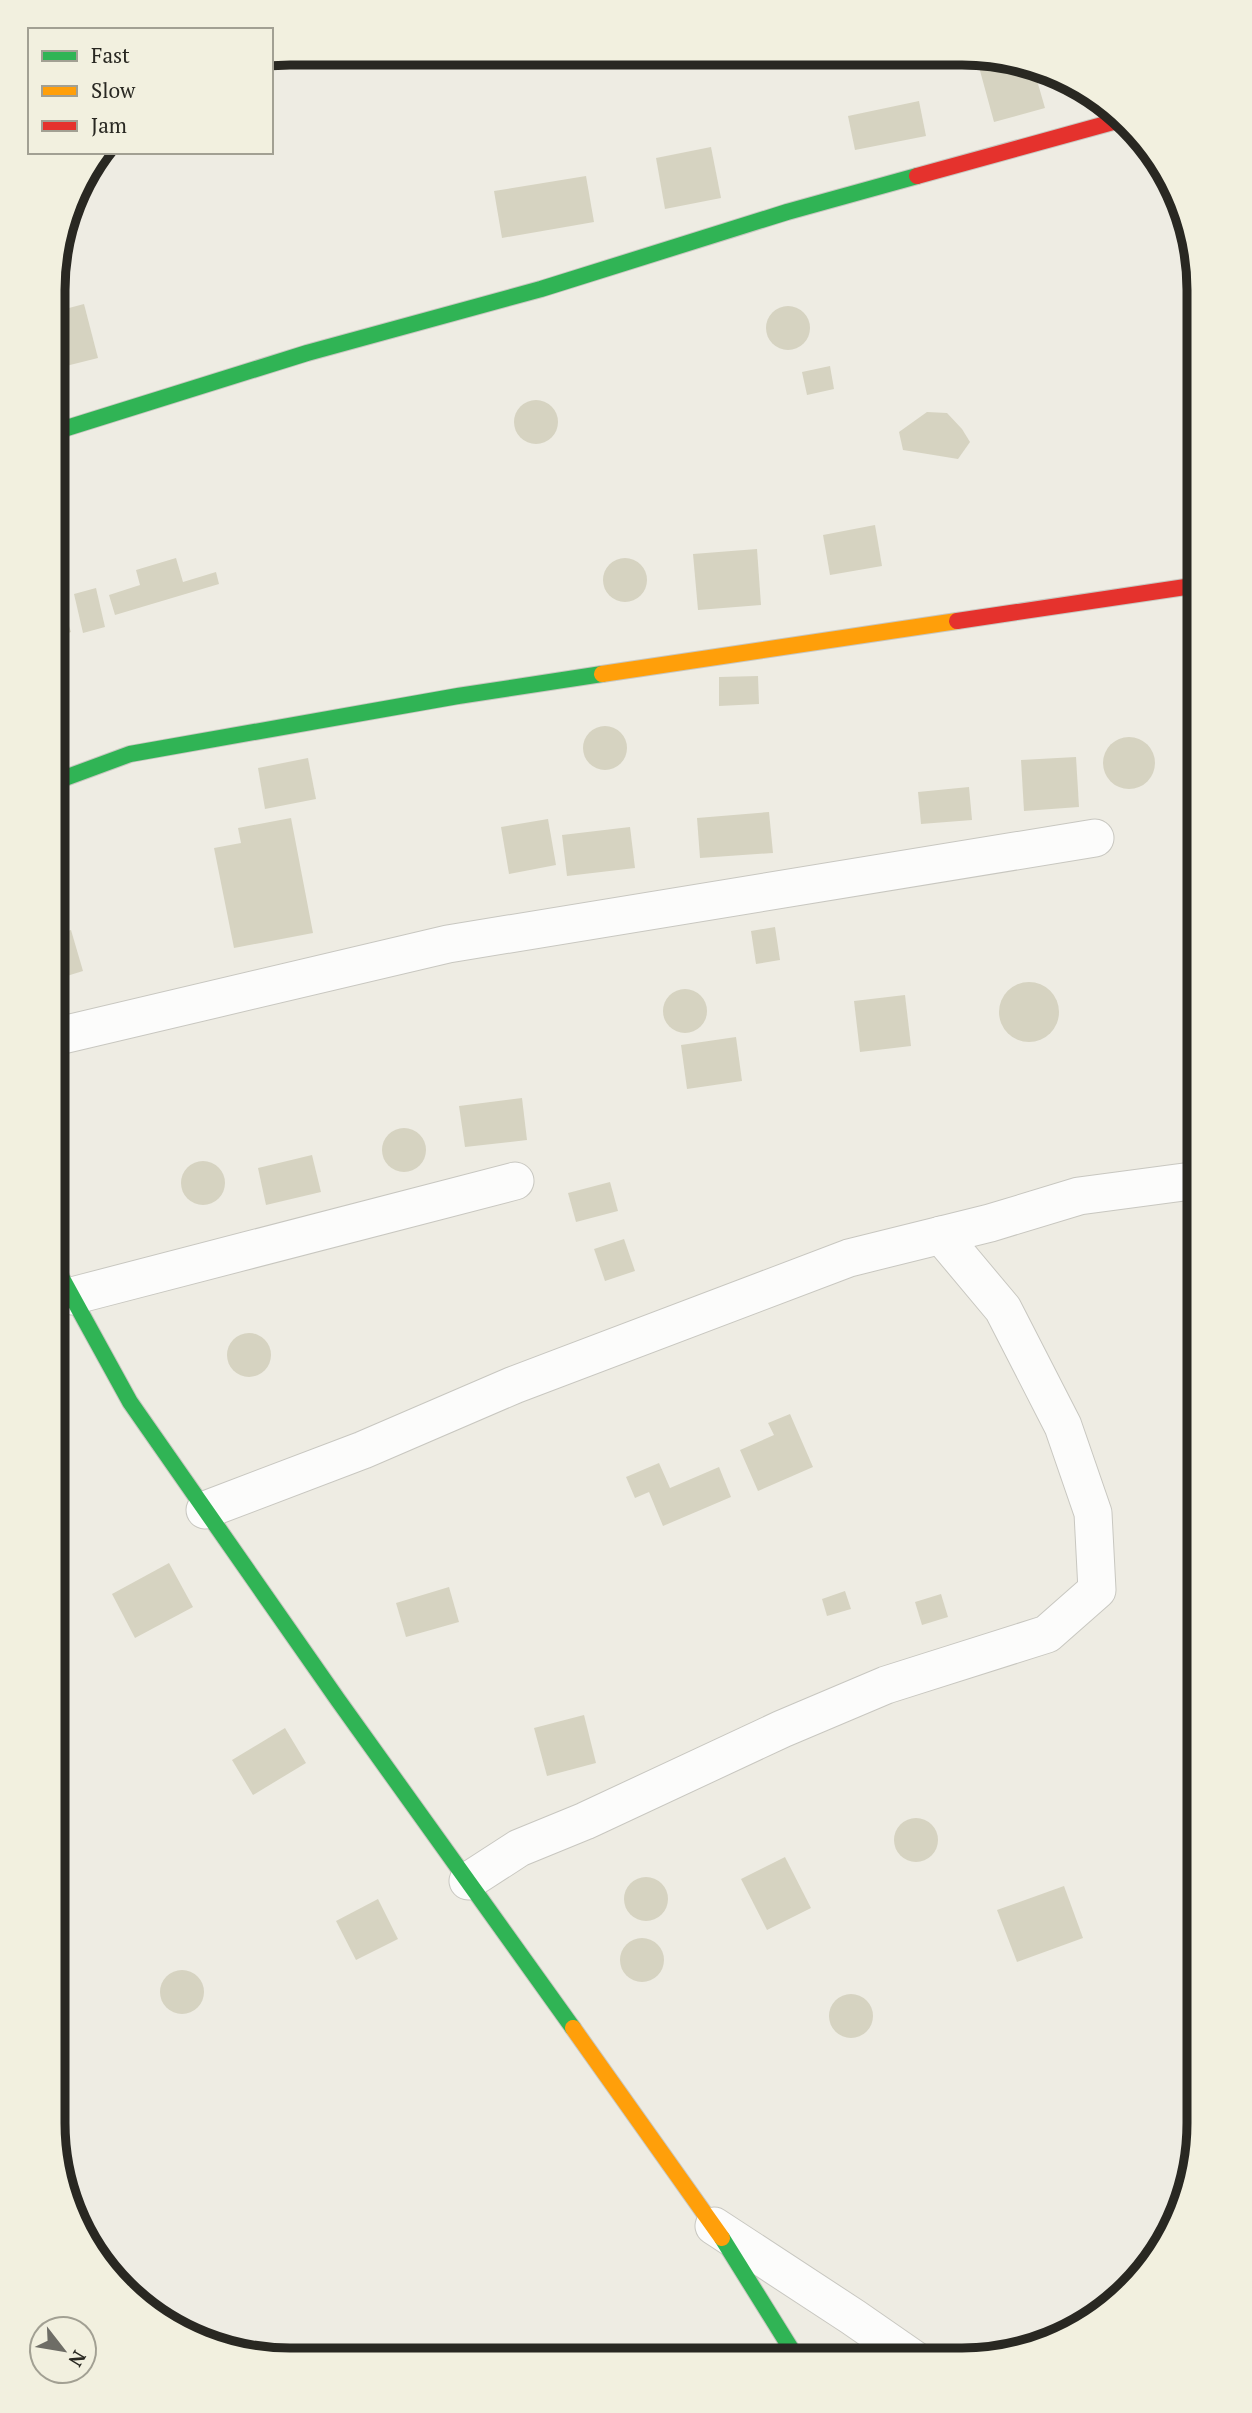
<svg xmlns="http://www.w3.org/2000/svg" width="1252" height="2413" font-family="'PT Serif',serif">
<style>
.building{fill:#d6d3c1}
.lines{fill:none;stroke-linecap:round;stroke-linejoin:round}
.street-casing{stroke:#c8c7c0;stroke-width:39}
.fast-casing{stroke:#c8c7c0;stroke-width:18}
.slow-casing{stroke:#c8c7c0;stroke-width:18}
.jam-casing{stroke:#c8c7c0;stroke-width:18}
.street{stroke:#fcfcfb;stroke-width:37}
.fast{stroke:#30b455;stroke-width:16}
.slow{stroke:#ff9f0a;stroke-width:16}
.jam{stroke:#e5322d;stroke-width:16}
.rim{fill:none;stroke:#292822;stroke-width:9}
</style>
<rect width="100%" height="100%" fill="#eeece3"/>
<g class="building">
<polygon points="1011,58 1034,70 1045,108 994,122 979,67"/>
<polygon points="919,101 926,136 855,150 848,116"/>
<polygon points="711,147 721,198 665,209 656,158"/>
<polygon points="586,176 594,222 502,238 494,191"/>
<polygon points="84,304 98,358 54,369 54,312"/>
<circle cx="788" cy="328" r="22"/>
<polygon points="830,366 834,389 807,395 802,372"/>
<circle cx="536" cy="422" r="22"/>
<polygon points="927,412 947,413 962,429 970,442 958,459 903,450 899,432"/>
<polygon points="875,525 882,566 830,575 823,535"/>
<polygon points="757,549 761,605 698,610 693,554"/>
<polygon points="176,558 183,582 216,572 219,584 115,615 109,595 140,585 136,570"/>
<circle cx="625" cy="580" r="22"/>
<polygon points="96,588 105,627 83,633 74,594"/>
<polygon points="63,608 71,632 54,638 54,611"/>
<polygon points="758,676 759,704 719,706 719,677"/>
<circle cx="605" cy="748" r="22"/>
<circle cx="1129" cy="763" r="26"/>
<polygon points="1076,757 1079,807 1024,811 1021,760"/>
<polygon points="308,758 316,799 265,809 258,768"/>
<polygon points="969,787 972,820 921,824 918,792"/>
<polygon points="769,812 773,853 700,858 697,818"/>
<polygon points="291,818 313,933 234,948 214,848 241,843 238,828"/>
<polygon points="548,819 556,865 509,874 501,827"/>
<polygon points="630,827 635,868 567,876 562,835"/>
<polygon points="1199,923 1199,960 1190,944 1193,929"/>
<polygon points="775,927 780,960 756,964 751,931"/>
<polygon points="71,930 83,971 54,980 54,935"/>
<circle cx="1029" cy="1012" r="30"/>
<circle cx="685" cy="1011" r="22"/>
<polygon points="905,995 911,1046 860,1052 854,1001"/>
<polygon points="736,1037 742,1081 687,1089 681,1045"/>
<polygon points="522,1098 527,1140 465,1147 459,1106"/>
<circle cx="404" cy="1150" r="22"/>
<polygon points="312,1155 321,1192 266,1205 258,1168"/>
<circle cx="203" cy="1183" r="22"/>
<polygon points="610,1182 618,1211 576,1222 568,1193"/>
<polygon points="624,1239 635,1271 605,1281 594,1249"/>
<circle cx="249" cy="1355" r="22"/>
<polygon points="790,1414 813,1467 758,1491 740,1450 774,1435 768,1423"/>
<polygon points="659,1463 670,1488 719,1467 731,1497 663,1526 649,1492 635,1498 626,1477"/>
<polygon points="169,1563 193,1607 135,1638 112,1594"/>
<polygon points="449,1587 459,1622 406,1637 396,1603"/>
<polygon points="845,1591 851,1609 827,1616 822,1599"/>
<polygon points="941,1594 948,1617 922,1625 915,1602"/>
<polygon points="584,1715 596,1763 547,1776 534,1728"/>
<polygon points="285,1728 306,1763 253,1795 232,1760"/>
<circle cx="916" cy="1840" r="22"/>
<polygon points="785,1857 811,1908 767,1930 741,1879"/>
<circle cx="646" cy="1899" r="22"/>
<polygon points="1064,1886 1083,1938 1017,1962 997,1910"/>
<polygon points="378,1899 398,1939 356,1960 336,1921"/>
<circle cx="642" cy="1960" r="22"/>
<circle cx="182" cy="1992" r="22"/>
<circle cx="851" cy="2016" r="22"/>
<polygon points="1196,2151 1188,2188 1181,2175 1181,2167 1189,2154"/>
</g>
<g class="lines">
<g class="street-casing">
<g id="street">
<polyline points="54,1037 448,944 1095,838"/>
<polyline points="72,1296 515,1181"/>
<polyline points="205,1510 363,1450 514,1385 849,1258 990,1223 1079,1196 1199,1180"/>
<polyline points="468,1881 519,1848 585,1821 782,1729 886,1685 1047,1634 1097,1590 1093,1513 1063,1426 1003,1309 941,1235"/>
<polyline points="714,2226 853,2317 915,2360"/>
</g>
</g>
<g class="fast-casing">
<g id="fast">
<polyline points="54,432 307,353 541,289 787,212 917,176"/>
<polyline points="54,782 130,754 458,696 602,674"/>
<polyline points="53,1262 130,1402 338,1700 573,2028"/>
<polyline points="722,2238 798,2360"/>
</g>
</g>
<g class="slow-casing">
<g id="slow">
<polyline points="602,674 957,621"/>
<polyline points="573,2028 722,2238"/>
</g>
</g>
<g class="jam-casing">
<g id="jam">
<polyline points="917,176 1124,119"/>
<polyline points="957,621 1199,585"/>
</g>
</g>
<use href="#street" class="street"/>
<use href="#fast" class="fast"/>
<use href="#slow" class="slow"/>
<use href="#jam" class="jam"/>
</g>
<path d="M0 0H1252V2413H0ZM290 65H962A225 225 0 0 1 1187 290V2123A225 225 0 0 1 962 2348H290A225 225 0 0 1 65 2123V290A225 225 0 0 1 290 65Z" fill="#f2f0df" fill-rule="evenodd"/>
<path class="rim" d="M290 65H962A225 225 0 0 1 1187 290V2123A225 225 0 0 1 962 2348H290A225 225 0 0 1 65 2123V290A225 225 0 0 1 290 65Z"/>
<rect x="28" y="28" width="245" height="126" fill="#f2f0df" stroke="#a2a093" stroke-width="2"/>
<rect x="42" y="51" width="35" height="10" fill="#30b455" stroke="#a2a093" stroke-width="2"/>
<text x="91" y="63" font-size="21" fill="#292822">Fast</text>
<rect x="42" y="86" width="35" height="10" fill="#ff9f0a" stroke="#a2a093" stroke-width="2"/>
<text x="91" y="98" font-size="21" fill="#292822">Slow</text>
<rect x="42" y="121" width="35" height="10" fill="#e5322d" stroke="#a2a093" stroke-width="2"/>
<text x="91" y="133" font-size="21" fill="#292822">Jam</text>
<g transform="translate(63 2350) rotate(121)"><circle r="33" fill="#f2f0df" stroke="#a2a093" stroke-width="2"/>
<path d="M0-5L12 26L0 18L-12 26Z" fill="#6e6d66"/>
<text y="-10" font-size="19" font-weight="bold" text-anchor="middle" fill="#292822">N</text>
</g>
</svg>
